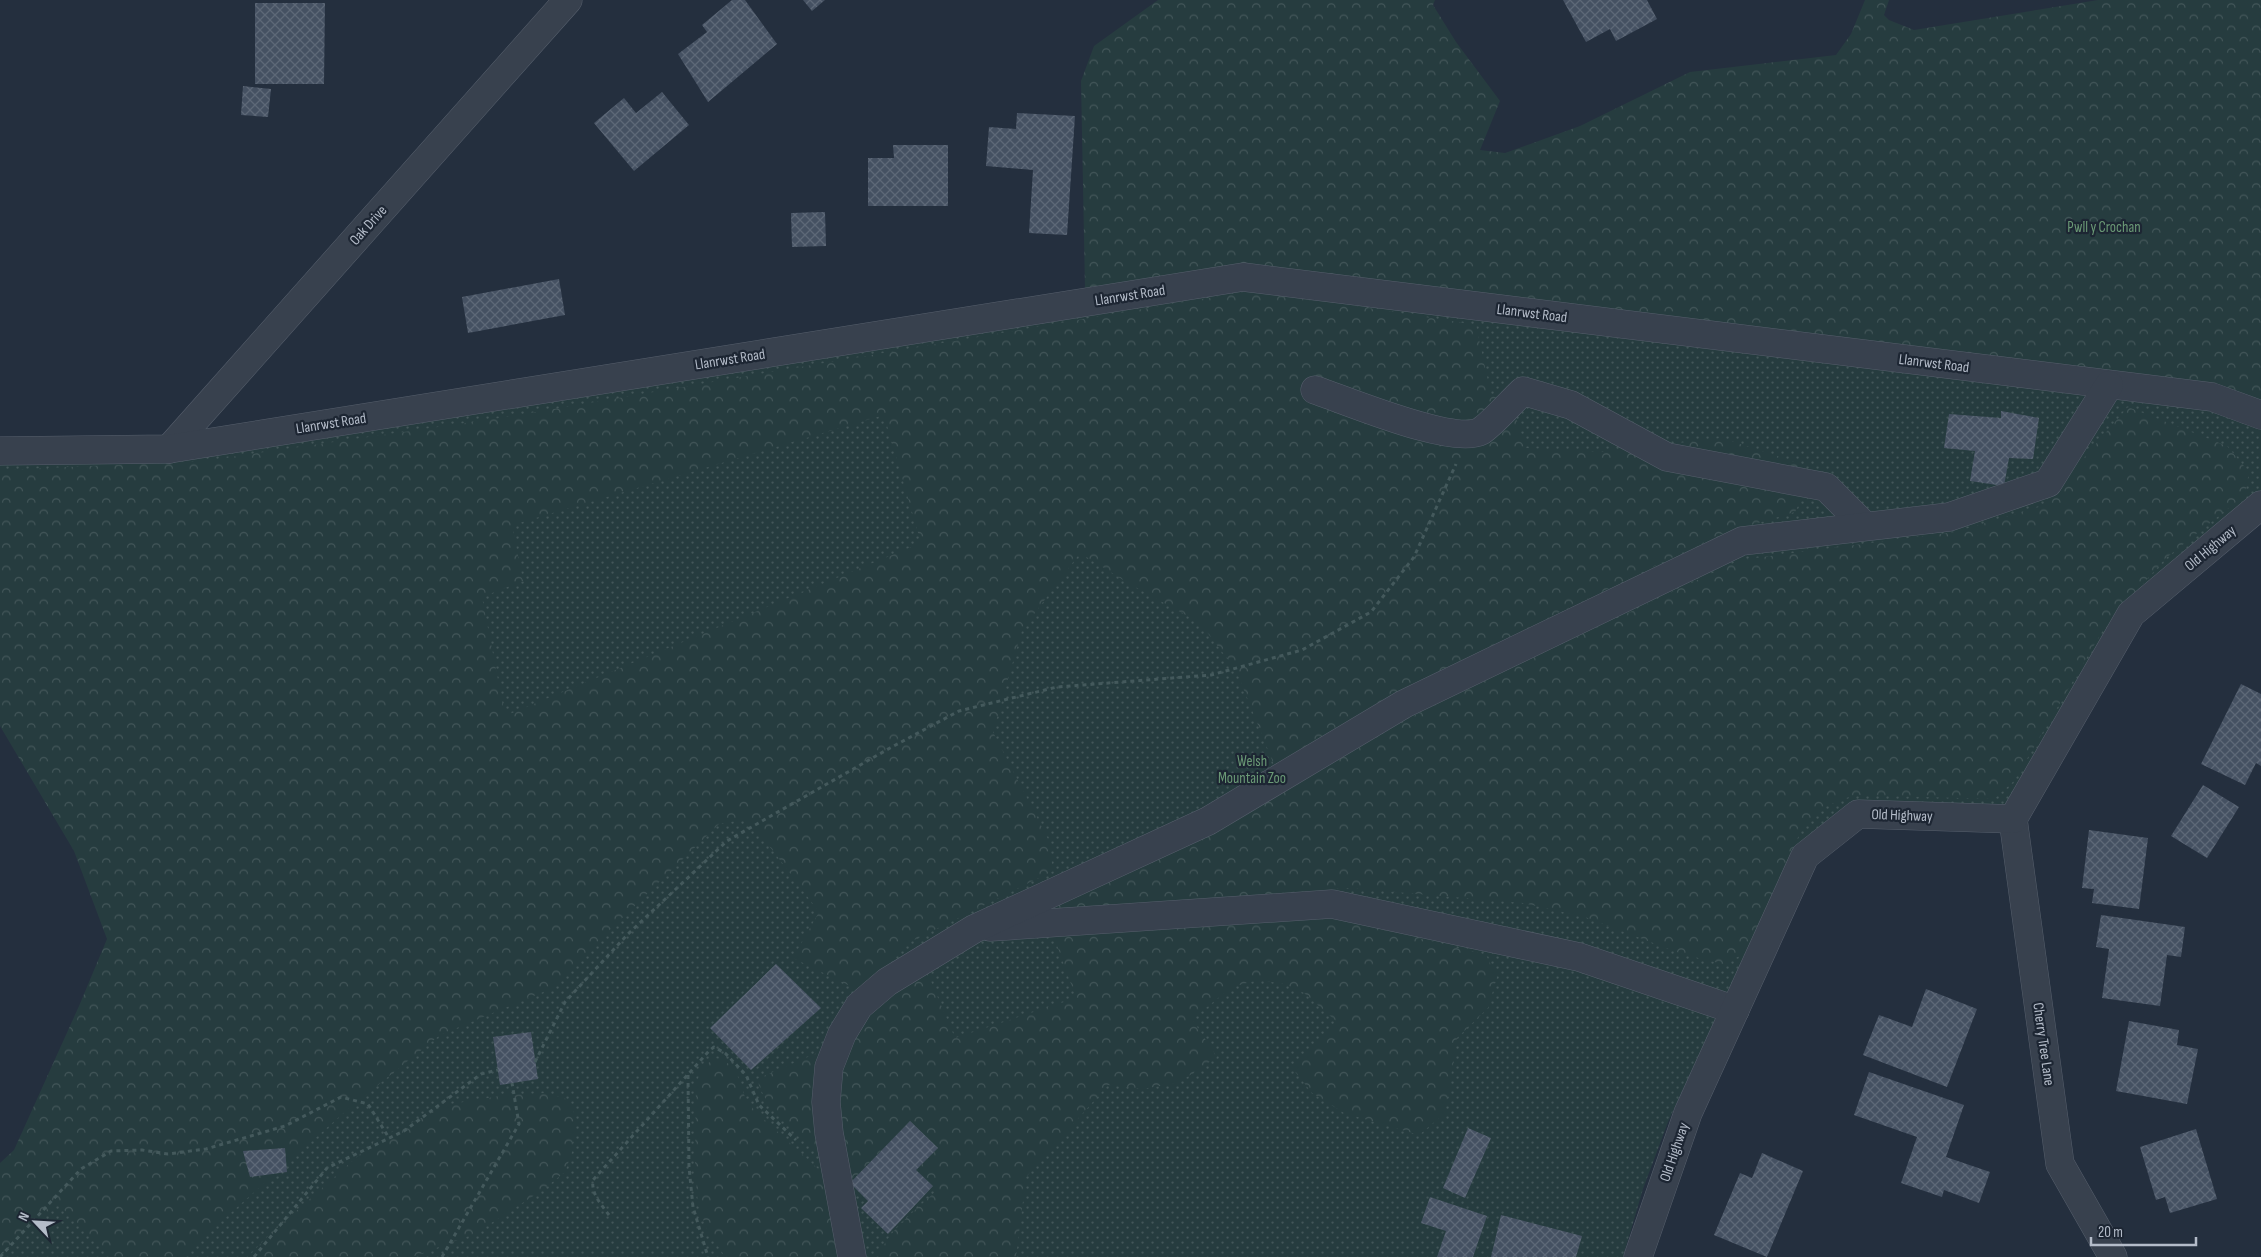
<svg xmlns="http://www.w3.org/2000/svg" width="2261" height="1257" font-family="'Sofia Sans Condensed',sans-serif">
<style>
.grass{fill:url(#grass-dots)}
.forest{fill:url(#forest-crowns);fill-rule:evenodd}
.building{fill:url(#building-cross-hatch)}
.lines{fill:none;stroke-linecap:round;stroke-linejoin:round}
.minor-casing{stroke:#565f6c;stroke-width:29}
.path{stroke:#44595c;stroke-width:3;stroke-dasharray:4 4;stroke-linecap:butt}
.minor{stroke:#38414e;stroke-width:28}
.labels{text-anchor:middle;stroke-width:4.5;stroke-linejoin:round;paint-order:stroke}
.street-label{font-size:15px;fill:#b4bcc9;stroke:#1d2633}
.park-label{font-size:15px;fill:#6b9a76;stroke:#1d2633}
</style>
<defs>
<pattern id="grass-dots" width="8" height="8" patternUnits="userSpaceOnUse" patternTransform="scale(1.25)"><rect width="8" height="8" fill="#263c3f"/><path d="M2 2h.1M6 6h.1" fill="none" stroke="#435659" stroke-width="1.8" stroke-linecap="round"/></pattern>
<pattern id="forest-crowns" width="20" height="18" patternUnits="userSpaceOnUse" patternTransform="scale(1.25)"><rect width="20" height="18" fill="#263c3f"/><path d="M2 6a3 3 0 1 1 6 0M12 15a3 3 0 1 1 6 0" fill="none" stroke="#435659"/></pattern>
<pattern id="building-cross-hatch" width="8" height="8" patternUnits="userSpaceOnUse" patternTransform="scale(1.25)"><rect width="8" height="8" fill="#455162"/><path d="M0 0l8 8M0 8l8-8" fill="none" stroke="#5d6877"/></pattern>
</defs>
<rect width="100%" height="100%" fill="#242f3e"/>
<polygon class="grass" points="1243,277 2261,415 2261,505 2131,614 2013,819 1858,814 1805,856 1698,1057 1668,1122 1643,1189 1623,1257 0,1257 0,1206 139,956 0,572 0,451 169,449"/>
<g class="forest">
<polygon points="1158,0 1435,0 1433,5 1456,42 1500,101 1480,150 1505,153 1580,126 1690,72 1836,55 1851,34 1865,0 1889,0 1884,15 1889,20 1914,30 2098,0 2261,0 2261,415 1243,277 1085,290 1081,81 1094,46"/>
<path d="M1255,290L1476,325L1491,395L1512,405L1526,448L1600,452L1722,438L1798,463L1809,484L1795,512L1721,534L1529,627L1274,765L1236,670L1200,623L1128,583L1080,553L1022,630L993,732L1049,841L1053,871L908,943L858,990L793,958L819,912L774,852L746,819L719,824L548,990L440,1035L347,1110L181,1257H112L58,1204L0,1254V1163L14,1150L79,1006L107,939L74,851L0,726V470L203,461L500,418ZM884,415L921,543L505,716L482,597L523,581L512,525Z"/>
<polygon points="2128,407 2227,446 2249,472 2245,495 2166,558 2106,625 2014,781 1994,799 1854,795 1824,807 1801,830 1755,942 1746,953 1723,964 1682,954 1585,917 1523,903 1348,888 1042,911 1206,836 1433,705 1740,560 1955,532 2042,506"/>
<path d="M1334,917L1486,955L1497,977L1488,1008L1457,1038L1445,1113L1419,1135L1344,1113L1312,1093L1293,1069L1337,1022L1304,993L1284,984L1258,980L1232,987L1192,1019L1217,1057L1178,1083L1142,1089L1108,1085L1026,1177L1016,1257H880C882,1235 921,1206 937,1190L916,1170L938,1148L909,1121L850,1183L833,1101L846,1045L862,1021L886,997L927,972L955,1038L1076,998L1054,937Z"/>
<path d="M824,1050V1156C797,1132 767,1114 757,1079Z"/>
<path d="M715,1058C737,1062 739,1080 745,1097C747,1102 752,1107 755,1111L828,1178L836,1257H728L724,1255L707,1230L698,1205L695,1165L696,1083L703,1067Z"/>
<polygon points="547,1093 566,1099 576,1116 572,1152 565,1172 541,1191 474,1234 412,1257 248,1257 265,1239 377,1139 451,1104 507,1095"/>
</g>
<g class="building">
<polygon points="732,0 745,0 777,44 708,102 678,54 707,32 702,25"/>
<polygon points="803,0 825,0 812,11"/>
<polygon points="1563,0 1647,0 1657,19 1616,41 1610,29 1586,42"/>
<polygon points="255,3 325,3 324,84 255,84"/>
<polygon points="243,86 271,89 268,117 241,115"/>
<polygon points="662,92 689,125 634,171 594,123 624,98 636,113"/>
<polygon points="1017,113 1075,116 1067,235 1029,233 1033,170 986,166 989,127 1016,129"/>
<polygon points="893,145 948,145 948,206 868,206 868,158 894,158"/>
<polygon points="825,212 826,246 792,247 791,213"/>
<polygon points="559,279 565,315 468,333 462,297"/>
<polygon points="2001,411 2039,418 2033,459 2009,458 2004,486 1970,481 1975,451 1944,448 1949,414 2001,418"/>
<polygon points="2241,684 2261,694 2261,766 2256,763 2245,785 2201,764"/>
<polygon points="2203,785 2239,807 2207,858 2171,836"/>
<polygon points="2089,830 2148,838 2139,909 2092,903 2094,889 2082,888"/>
<polygon points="2101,915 2185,927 2181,957 2167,955 2160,1006 2102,998 2109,949 2096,947"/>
<polygon points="776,964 821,1008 751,1070 710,1028"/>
<polygon points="1926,989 1977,1009 1947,1087 1863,1055 1879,1015 1912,1027"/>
<polygon points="2129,1021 2179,1030 2177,1045 2198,1049 2187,1104 2116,1091"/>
<polygon points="531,1032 538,1079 500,1085 493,1037"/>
<polygon points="1869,1072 1964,1105 1946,1157 1990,1172 1979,1203 1944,1190 1942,1197 1901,1183 1917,1137 1854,1115"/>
<polygon points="910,1121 938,1148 916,1170 933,1186 888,1234 861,1208 868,1201 850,1183"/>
<polygon points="1468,1128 1491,1138 1465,1198 1443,1188"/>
<polygon points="2196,1129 2217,1199 2170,1213 2165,1197 2156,1200 2140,1147"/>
<polygon points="285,1148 287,1172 250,1177 243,1151"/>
<polygon points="1762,1153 1803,1171 1767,1257 1714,1235 1740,1173 1752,1178"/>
<polygon points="1430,1197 1487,1216 1473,1257 1437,1257 1446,1231 1421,1223"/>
<polygon points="1501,1215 1582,1236 1576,1257 1491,1257"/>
</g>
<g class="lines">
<g class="minor-casing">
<g id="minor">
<path d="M1315,390C1346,400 1453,446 1481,431C1492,424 1512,401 1523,391L1571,405L1667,457L1826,487L1865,526"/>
<polyline points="169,449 568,0"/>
<polyline points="0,451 169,449 1243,277 2212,397 2261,415"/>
<polyline points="2013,819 2060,1164 2113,1257"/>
<polyline points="990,927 1332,904 1579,957 1735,1010"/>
<polyline points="852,1257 829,1133 826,1102 829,1067 842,1034 859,1006 887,982 974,929 1208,821 1404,704 1742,541 1949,517 2048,483 2109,385"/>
<polyline points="1638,1257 1688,1113 1805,856 1858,814 2013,819 2131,614 2261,505"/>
</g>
</g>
<g class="path">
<polyline points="535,1062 565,1002 628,934 727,841 890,748 959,711 1057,687 1211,675 1302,650 1371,612 1414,557 1456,464"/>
<polyline points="688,1075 689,1167 693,1207 708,1257"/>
<path d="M609,1215C601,1204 591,1194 593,1180L709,1051L714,1047L725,1053L746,1075L759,1105L796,1140"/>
<polyline points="0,1257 81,1169 111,1151 142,1150 168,1154 206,1149 285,1126 341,1097 368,1104 389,1138"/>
<polyline points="254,1257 327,1168 404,1131 481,1074 498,1070"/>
<polyline points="442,1257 519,1124 512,1083"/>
</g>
<use href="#minor" class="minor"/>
</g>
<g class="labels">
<g class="street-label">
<text transform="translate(368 225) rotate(-48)" y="5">Oak Drive</text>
<text transform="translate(1130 295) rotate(-9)" y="5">Llanrwst Road</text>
<text transform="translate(1532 313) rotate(7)" y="5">Llanrwst Road</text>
<text transform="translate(730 359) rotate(-9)" y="5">Llanrwst Road</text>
<text transform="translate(1934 363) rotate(7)" y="5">Llanrwst Road</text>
<text transform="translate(331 423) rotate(-9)" y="5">Llanrwst Road</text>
<text transform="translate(2210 548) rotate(-40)" y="5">Old Highway</text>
<text transform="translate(1902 815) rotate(2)" y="5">Old Highway</text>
<text transform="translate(2044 1044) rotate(82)" y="5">Cherry Tree Lane</text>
<text transform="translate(1674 1152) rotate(-71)" y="5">Old Highway</text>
</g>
<g class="park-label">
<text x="2104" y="232">Pwll y Crochan</text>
<text x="1252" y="766">Welsh<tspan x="1252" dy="17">Mountain Zoo</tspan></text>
</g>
</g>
<g transform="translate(35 1222) rotate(295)" stroke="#1d2633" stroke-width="4" paint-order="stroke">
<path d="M0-4L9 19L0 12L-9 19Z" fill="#b4bcc9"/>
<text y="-8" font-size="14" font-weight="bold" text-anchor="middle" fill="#b4bcc9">N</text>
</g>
<path d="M2091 1237v8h105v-8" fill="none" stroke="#b4bcc9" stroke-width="2.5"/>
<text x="2098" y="1237" font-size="15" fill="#b4bcc9" stroke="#1d2633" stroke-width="4" paint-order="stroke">20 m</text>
</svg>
